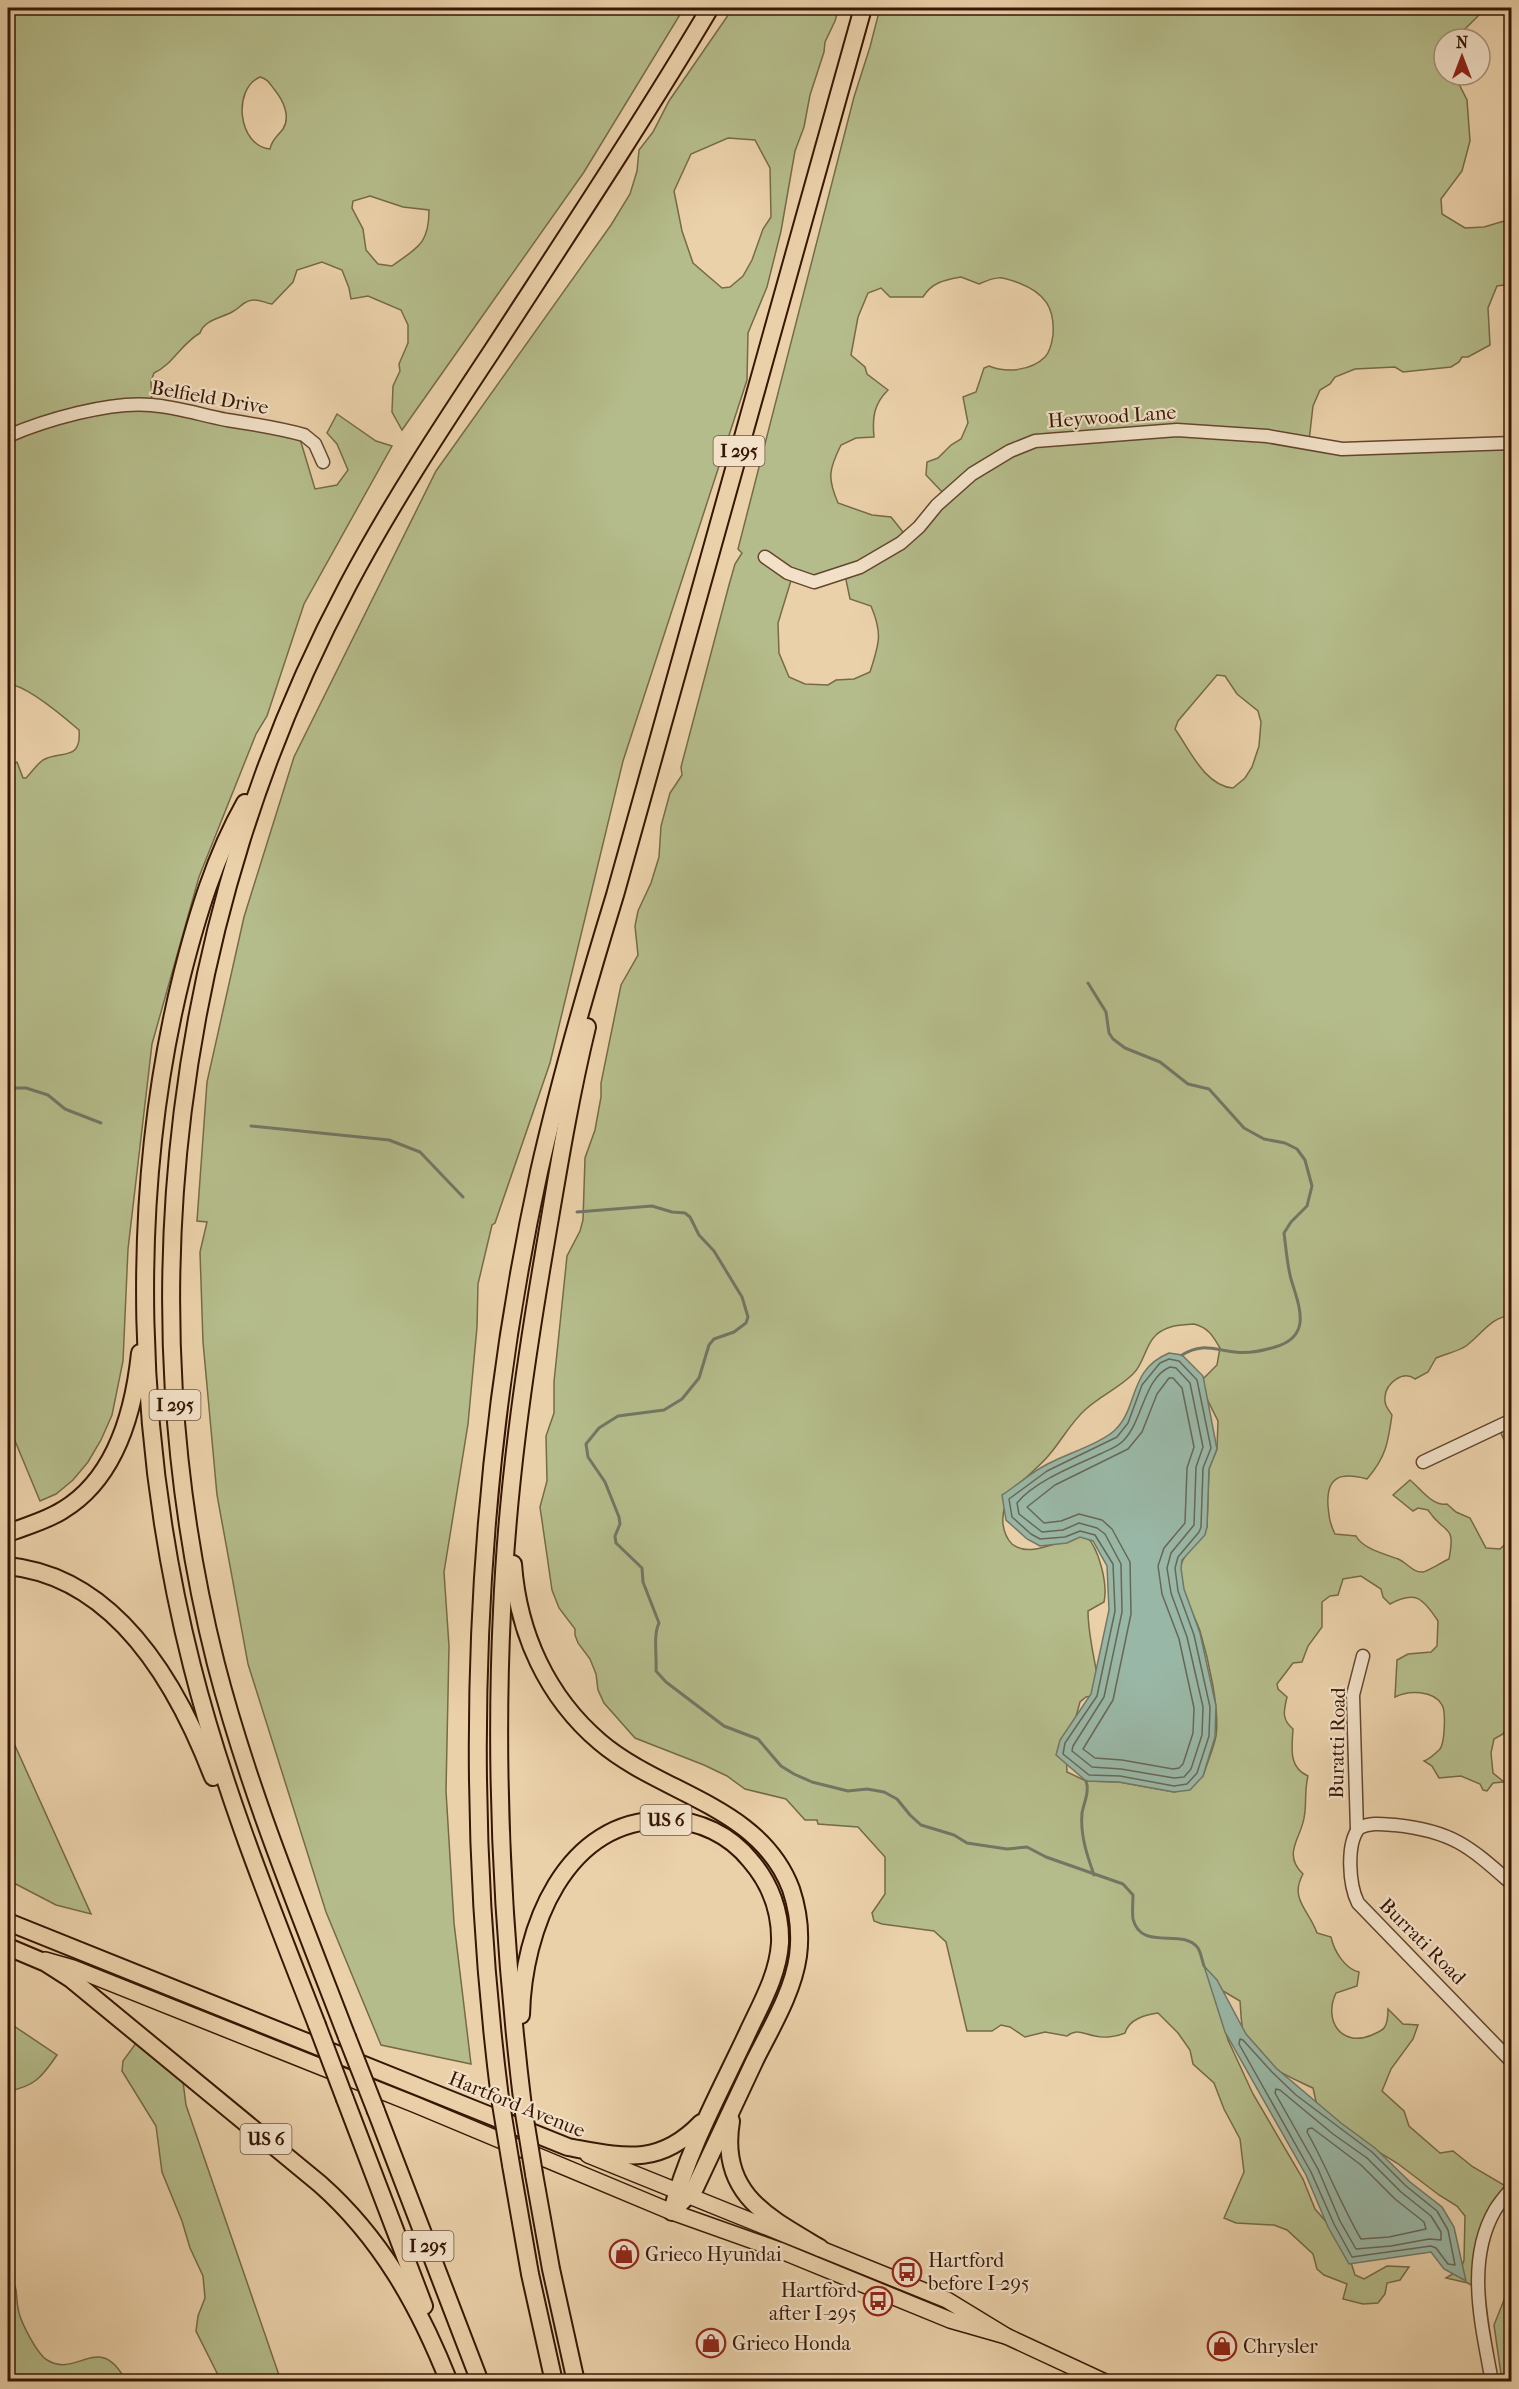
<svg xmlns="http://www.w3.org/2000/svg" width="1519" height="2389" font-family="'IM FELL French Canon',serif">
<style>
.green{fill:#b5bc8b;stroke:#766a48;stroke-width:1.5;fill-rule:evenodd}
.water{fill:#99b7a6;stroke:#727765;stroke-width:1.5}
.lines{fill:none;stroke-linecap:round;stroke-linejoin:round}
.shore{stroke:#686755;stroke-width:1.5}
.stream{stroke:#727765;stroke-width:3}
.minor-casing{stroke:#64462e;stroke-width:15}
.major-casing{stroke:#371704;stroke-width:18}
.highway-casing{stroke:#371704;stroke-width:20}
.minor{stroke:#f2e1c8;stroke-width:12}
.major{stroke:#ebd1aa;stroke-width:15}
.highway{stroke:#ebd1aa;stroke-width:16}
.highway-bridge-casing{stroke:#371704;stroke-width:20;stroke-linecap:butt}
.highway-bridge{stroke:#ebd1aa;stroke-width:16}
.labels{text-anchor:middle;stroke-width:4.5;stroke-linejoin:round;paint-order:stroke}
.shield{fill:#f2e1c8;stroke:#6f543f;stroke-width:1.5}
.shield-label{font-size:18px;font-weight:bold;fill:#371704}
.street-label{font-size:20px;fill:#371704;stroke:#f2e1c8}
.poi-label{font-size:20px;fill:#371704;stroke:#f2e1c8;text-anchor:start}
</style>
<rect width="100%" height="100%" fill="#ebd1aa"/>
<filter id="stains"><feTurbulence type="fractalNoise" baseFrequency=".00333" numOctaves="4"/><feColorMatrix values="0 0 0 0 .2 0 0 0 0 .09 0 0 0 0 .02 0 0 0 .5 -.17"/></filter>
<radialGradient id="worn" r=".72"><stop offset=".6" stop-color="#630" stop-opacity="0"/><stop offset="1" stop-color="#630" stop-opacity=".3"/></radialGradient>
<g class="green">
<path d="M8,8H684L584,172L402,430L392,412L393,386L400,371L399,364L408,343V325L401,310L368,296L351,299L349,288L342,270L322,262L297,270L293,282L272,304C265,303 259,299 253,300C242,301 241,308 232,312C221,318 204,320 200,333C181,344 172,365 154,373L151,381L152,404L300,439L315,489L337,485L348,470L337,444L327,433L337,414L376,441L392,446L304,604L267,716L256,734L199,877L152,1044L128,1249L123,1361L112,1415L101,1440L88,1462L73,1480L56,1494L40,1501L8,1424V737L13,743L10,753L12,765L17,762L23,778H26C31,773 37,764 43,760C60,750 82,762 79,730C64,717 27,685 8,684ZM260,77C268,79 270,84 274,89C283,100 291,116 283,129C277,137 272,139 270,149C238,146 232,89 260,77ZM370,196L403,207L429,210C429,244 418,247 392,266L378,264L366,250L363,229L352,208L353,201Z"/>
<path d="M733,8H839L835,21L825,42L824,52L810,95L804,127L795,151L781,231L767,287L748,333L747,380L623,761L550,1063L495,1223L492,1225L478,1284L477,1327L468,1424L444,1572L449,1646L446,1791L454,1923L471,2064L381,2045L326,1912L248,1664L217,1495L203,1342L200,1252L207,1222L197,1221L207,1082L244,917L294,757L436,471L611,225L630,194L637,171L639,150L653,132L669,101ZM728,138L755,140L770,168L771,217L763,229L752,260L743,276L730,287L722,288L693,263L682,231L674,191L691,154Z"/>
<path d="M880,8H1497L1485,9L1460,34L1459,39H1444V75H1457L1459,84L1467,100L1470,141L1462,171L1441,199L1442,214L1465,228L1484,227L1511,219V284L1497,286L1488,308L1490,345L1468,357H1462L1459,362L1451,367L1403,372L1395,367L1355,369L1335,377L1330,384L1320,390L1313,406L1309,441L1336,447L1511,442V1316C1493,1315 1480,1336 1466,1346C1459,1351 1445,1354 1436,1358L1428,1372L1415,1379C1403,1370 1386,1383 1385,1397C1384,1405 1388,1409 1392,1415C1388,1443 1386,1457 1367,1479C1341,1472 1326,1476 1328,1506C1329,1517 1330,1524 1335,1534L1356,1536C1363,1549 1385,1554 1398,1559C1406,1562 1413,1573 1423,1572C1428,1571 1442,1562 1449,1559C1456,1522 1445,1536 1428,1510L1418,1508L1413,1511L1393,1495L1410,1480C1421,1489 1433,1507 1447,1504L1456,1512L1470,1518L1486,1548L1500,1549L1511,1539V1717L1503,1734L1494,1739L1491,1753L1493,1773L1504,1782L1493,1783L1487,1791L1483,1790L1480,1784L1461,1776L1439,1778L1432,1766L1424,1761C1429,1759 1435,1754 1439,1750C1445,1745 1446,1711 1442,1705C1434,1690 1408,1690 1395,1697L1397,1660L1408,1654L1431,1652L1437,1646L1438,1621C1423,1598 1415,1590 1390,1604L1383,1597L1381,1589L1361,1576L1343,1579L1338,1595L1330,1596L1322,1602V1627L1308,1646L1302,1662L1293,1663L1277,1684L1278,1689L1287,1697C1284,1710 1281,1719 1293,1729C1292,1748 1288,1767 1308,1776C1304,1792 1307,1804 1304,1818C1301,1838 1282,1854 1303,1874C1289,1899 1309,1910 1317,1933L1331,1937C1334,1951 1345,1969 1359,1972L1357,1986L1336,1993C1323,2020 1341,2048 1372,2035C1376,2033 1382,2031 1384,2028C1388,2023 1388,2015 1388,2009L1403,2024L1418,2025L1413,2039L1391,2069L1382,2091L1404,2111L1409,2126L1440,2153L1453,2151L1473,2167L1509,2188L1483,2243L1479,2290L1468,2283L1446,2278L1461,2269L1464,2260L1465,2216L1457,2206L1439,2195L1397,2163L1334,2125L1317,2106L1313,2088C1288,2076 1258,2065 1245,2039C1241,2029 1241,2012 1240,2001L1218,1988L1221,2016L1228,2040L1253,2094L1303,2179L1315,2209L1336,2233L1348,2253L1355,2275L1364,2279L1387,2266L1409,2267L1400,2280L1387,2283L1385,2294L1378,2303L1363,2304L1343,2299L1347,2284L1324,2275L1317,2269L1313,2254L1287,2230L1274,2225L1236,2223L1224,2218L1244,2172L1240,2139L1224,2109L1214,2083L1193,2064L1190,2050L1178,2033L1158,2013C1145,2015 1129,2019 1125,2033C1116,2037 1104,2038 1095,2036C1083,2034 1077,2028 1067,2036L1045,2032L1025,2037L1010,2027L1001,2025L992,2031H967L946,1942L934,1931L882,1924L874,1921L872,1913L885,1894V1857L858,1827L818,1824L817,1820H805L786,1799L745,1789L727,1776L704,1765L635,1738L604,1703L598,1690L596,1674L590,1659L578,1643L575,1635V1629L559,1608L552,1590L540,1507L547,1481L546,1436L554,1413V1382L567,1256L580,1231L583,1220L585,1158L595,1130L601,1097V1083L621,985L638,955L635,926L638,911L651,883L659,857L661,826L670,793L682,775L681,767L729,585L735,564L742,553L738,549L854,97L870,47ZM961,277L979,284C997,276 1000,276 1019,283C1045,293 1055,308 1053,335C1052,342 1050,352 1045,357C1031,371 1006,373 989,366L984,368L976,392L963,397L968,423L961,439L951,445L938,458L927,462L926,475L945,495L907,537L891,517L872,515L838,503C827,478 829,469 841,445L856,438L874,437C872,417 874,404 888,390L867,374L865,367L851,355L858,317L868,293L881,288L890,297H923C932,282 945,280 961,277ZM793,574L816,581L845,575L850,599L871,606C883,634 879,644 870,672L854,679L836,680L828,685L805,684L789,677L779,653L778,623ZM1217,675L1225,676L1237,694L1258,711L1261,722L1259,746L1252,767L1245,778L1233,788C1205,786 1190,750 1175,729L1178,721ZM1194,1324C1209,1328 1213,1336 1220,1348L1217,1365L1203,1379L1205,1395L1218,1421L1217,1449L1209,1469L1207,1527C1203,1541 1184,1551 1181,1565C1177,1587 1193,1611 1200,1631C1208,1658 1220,1709 1216,1736C1213,1750 1207,1763 1203,1776L1179,1791L1174,1792L1119,1782L1086,1781L1067,1772L1066,1753L1080,1702L1086,1697L1100,1695C1097,1666 1088,1639 1088,1611L1104,1602C1108,1584 1099,1548 1086,1536C1064,1536 1032,1560 1012,1544C1006,1538 1004,1532 1003,1524C1000,1491 1031,1477 1049,1455C1062,1440 1071,1422 1086,1409C1100,1396 1119,1388 1133,1374C1144,1364 1145,1345 1156,1335C1167,1325 1180,1325 1194,1324Z"/>
<polygon points="1511,1420 1511,1451 1508,1448 1498,1427"/>
<polygon points="8,1730 91,1914 56,1905 8,1880"/>
<path d="M8,2022L57,2055C42,2077 34,2087 8,2091Z"/>
<polygon points="139,2039 182,2074 186,2105 281,2381 221,2381 196,2331 198,2316 205,2298 203,2276 190,2248 182,2221 162,2172 156,2126 122,2071 123,2061"/>
<path d="M8,2274C21,2292 14,2294 19,2313C22,2324 37,2354 47,2360C78,2379 99,2330 126,2381H8Z"/>
<polygon points="1504,2300 1511,2304 1511,2381 1502,2381 1494,2325"/>
</g>
<g class="water">
<path d="M1169,1353L1182,1355L1203,1376L1217,1449L1209,1469L1207,1527L1205,1535L1182,1560L1181,1568L1184,1589L1200,1633L1216,1706L1215,1737L1203,1776L1190,1790L1174,1792L1119,1782L1086,1781L1056,1755L1060,1740L1091,1694L1109,1610L1107,1566L1093,1541L1080,1537L1067,1543L1040,1546L1027,1539L1006,1520L1002,1495C1016,1486 1029,1474 1044,1466C1061,1456 1102,1443 1115,1430C1139,1407 1128,1370 1169,1353Z"/>
<polygon points="1204,1966 1217,1980 1246,2034 1276,2068 1341,2123 1375,2148 1410,2182 1442,2207 1454,2227 1466,2281 1444,2269 1431,2252 1349,2264 1328,2227 1306,2175 1225,2032"/>
</g>
<g class="lines">
<g class="shore">
<polygon points="1169,1359 1179,1361 1197,1380 1211,1448 1203,1468 1201,1527 1199,1532 1178,1557 1175,1568 1178,1591 1194,1635 1210,1707 1209,1736 1197,1773 1187,1784 1174,1786 1120,1776 1089,1775 1063,1754 1065,1743 1097,1696 1115,1611 1113,1564 1095,1535 1080,1531 1065,1537 1040,1539 1031,1534 1012,1517 1009,1499 1047,1471 1117,1437 1128,1423 1142,1385 1160,1363"/>
<path d="M1170,1367L1176,1368L1190,1383L1203,1447L1196,1467L1194,1525L1171,1553L1167,1568L1171,1593L1187,1637L1203,1707L1202,1735L1191,1769L1184,1777L1174,1778L1121,1769L1092,1767L1072,1751L1073,1746L1104,1697L1122,1612L1121,1564L1105,1534L1097,1528L1079,1523L1063,1530L1042,1532L1019,1514L1017,1503C1033,1482 1076,1465 1100,1454C1108,1450 1118,1447 1124,1440C1143,1420 1144,1378 1170,1367Z"/>
<polygon points="1173,1378 1182,1388 1194,1447 1187,1468 1185,1523 1164,1548 1158,1566 1162,1594 1179,1639 1194,1708 1193,1733 1183,1764 1179,1768 1173,1769 1122,1760 1095,1758 1083,1749 1113,1700 1131,1614 1130,1562 1112,1529 1102,1520 1079,1514 1061,1521 1044,1523 1027,1507 1055,1485 1128,1449 1142,1432 1157,1394 1169,1378"/>
<polygon points="1240,2039 1243,2040 1272,2072 1296,2095 1372,2152 1406,2186 1437,2211 1448,2230 1455,2265 1448,2264 1436,2248 1431,2246 1352,2257 1334,2224 1311,2172 1239,2044"/>
<polygon points="1276,2089 1280,2090 1333,2134 1367,2158 1401,2192 1431,2216 1441,2232 1441,2240 1429,2239 1391,2246 1356,2249 1340,2221 1318,2169 1275,2093"/>
<path d="M1312,2128L1361,2165L1395,2199L1424,2222L1426,2229L1389,2237L1361,2239C1341,2205 1327,2167 1307,2132L1308,2129Z"/>
</g>
<g class="stream">
<path d="M1088,983L1106,1012L1109,1033L1113,1039L1125,1048L1160,1062L1188,1084L1209,1089L1244,1128L1264,1139L1285,1143L1297,1149L1305,1160L1312,1186L1307,1206L1291,1222L1284,1233C1286,1248 1287,1264 1291,1279C1299,1306 1313,1336 1275,1347C1262,1351 1248,1354 1235,1352C1212,1349 1201,1343 1182,1355"/>
<polyline points="8,1088 26,1088 48,1095 65,1109 101,1123"/>
<polyline points="251,1126 389,1140 420,1152 463,1197"/>
<path d="M577,1212L652,1206L672,1212L685,1213L690,1217L699,1235L714,1251L742,1297L748,1317L746,1323L734,1332L714,1339L709,1345L699,1378L682,1399L664,1410L618,1416L599,1428L586,1444L588,1457L605,1482L619,1517L620,1524L615,1536L616,1543L642,1568L643,1582L659,1623C653,1635 657,1656 656,1671L666,1682L724,1726L758,1739L781,1766L794,1774L812,1782L848,1791L867,1789L884,1792L897,1799L910,1815L921,1825L954,1835L967,1843L1007,1849L1027,1847L1046,1857L1123,1884L1133,1895C1133,1902 1132,1912 1133,1919C1141,1952 1183,1927 1198,1948C1201,1953 1202,1960 1204,1966"/>
<path d="M1086,1781C1090,1791 1084,1802 1082,1813C1080,1835 1087,1855 1094,1875"/>
</g>
<g class="minor-casing">
<g id="minor">
<path d="M8,436C45,420 110,401 151,405C177,407 201,415 227,420C253,424 279,428 304,435L315,444L323,462"/>
<polyline points="765,557 788,573 814,582 860,567 901,543 919,527 937,505 972,474 1010,451 1035,441 1177,430 1267,436 1342,449 1512,443"/>
<polyline points="1423,1462 1512,1420"/>
<polyline points="1357,1830 1353,1695 1363,1656"/>
<path d="M1512,1884C1470,1847 1453,1831 1395,1825C1383,1824 1370,1822 1359,1828C1346,1844 1349,1885 1358,1903L1512,2062"/>
<path d="M1492,2382C1482,2326 1465,2262 1495,2210C1500,2202 1506,2195 1512,2188"/>
</g>
</g>
<g class="major-casing">
<g id="major">
<polyline points="45,1960 73,1968 416,2105 672,2212 779,2250 950,2320 1006,2336"/>
<polyline points="588,2155 947,2300 1006,2336 1105,2382"/>
</g>
</g>
<g class="highway-casing">
<g id="highway">
<path d="M245,803C215,856 197,916 182,975C127,1197 136,1445 192,1666C223,1789 271,1907 317,2025"/>
<path d="M8,1533C26,1526 46,1521 63,1510C116,1478 134,1410 140,1353"/>
<path d="M513,1564C518,1633 547,1697 600,1742C661,1794 760,1806 791,1889C798,1910 801,1933 798,1956C793,1992 771,2028 755,2060C735,2103 715,2146 695,2188L672,2212"/>
<path d="M8,1566C117,1577 178,1686 213,1777"/>
<path d="M8,1922L568,2147C623,2157 659,2167 701,2123"/>
<path d="M8,1947L46,1963L71,1979L320,2184C381,2238 419,2306 449,2382"/>
<path d="M521,2015C523,1930 564,1818 667,1820C699,1820 730,1835 750,1860C770,1883 781,1912 780,1943C778,1975 761,2004 748,2032C721,2090 688,2149 672,2211"/>
<path d="M347,2037C300,1914 249,1792 216,1664C125,1304 174,912 348,585C391,504 441,428 492,351C566,237 641,124 710,8"/>
<path d="M500,2098C461,1790 473,1477 539,1172C560,1079 587,986 615,895L863,8"/>
<polyline points="345,2099 424,2306"/>
<path d="M523,2107C503,1942 494,1777 502,1611C507,1490 524,1371 544,1253C557,1177 569,1101 587,1027"/>
<polyline points="376,2111 480,2382"/>
<path d="M731,2121C719,2193 766,2216 820,2248"/>
<polyline points="511,2165 530,2274 554,2382"/>
<polyline points="534,2174 551,2269 576,2382"/>
</g>
</g>
<use href="#minor" class="minor"/>
<use href="#major" class="major"/>
<use href="#highway" class="highway"/>
<g class="highway-bridge-casing">
<g id="highway-bridge">
<polyline points="317,2025 345,2099"/>
<polyline points="347,2037 376,2111"/>
<polyline points="500,2098 511,2165"/>
<polyline points="523,2107 534,2174"/>
</g>
</g>
<use href="#highway-bridge" class="highway-bridge"/>
</g>
<defs>
<g id="shop-ring" transform="scale(1.5)"><circle r="9.5" fill="#f2e1c8" stroke="#8f2418" stroke-width="1.5"/><path d="M-5-2.5h2.3a2.7 3.5 0 0 1 5.4 0H5L5.5 6h-11ZM-1.5-2.5h3a1.5 2.3 0 0 0-3 0Z" fill="#8f2418"/></g>
<g id="bus-ring" transform="scale(1.5)"><circle r="9.5" fill="#f2e1c8" stroke="#8f2418" stroke-width="1.5"/><path d="M-5-6H5V4H4V6H2V4H-2V6H-4V4H-5ZM-3.5-4V0h7V-4ZM-3.5 1.2v1.5H-2V1.2ZM2 1.2v1.5H3.5V1.2Z" fill="#8f2418"/></g>
</defs>
<g fill-rule="evenodd">
<use href="#shop-ring" x="624" y="2254"/>
<use href="#bus-ring" x="907" y="2272"/>
<use href="#bus-ring" x="878" y="2301"/>
<use href="#shop-ring" x="711" y="2343"/>
<use href="#shop-ring" x="1222" y="2346"/>
</g>
<g class="labels">
<g class="shield">
<rect x="713.5" y="436" width="51" height="30" rx="4.5"/>
<rect x="149.5" y="1390" width="51" height="30" rx="4.5"/>
<rect x="640.5" y="1805" width="51" height="30" rx="4.5"/>
<rect x="240.5" y="2124" width="51" height="30" rx="4.5"/>
<rect x="402.5" y="2231" width="51" height="30" rx="4.5"/>
</g>
<g class="shield-label">
<text x="739" y="457">I 295</text>
<text x="175" y="1411">I 295</text>
<text x="666" y="1826">US 6</text>
<text x="266" y="2145">US 6</text>
<text x="428" y="2252">I 295</text>
</g>
<g class="street-label">
<text transform="translate(210 397) rotate(10)" y="7">Belfield Drive</text>
<text transform="translate(1112 416) rotate(-4)" y="7">Heywood Lane</text>
<text transform="translate(1337 1743) rotate(-89)" y="7">Buratti Road</text>
<text transform="translate(1423 1941) rotate(45)" y="7">Burrati Road</text>
<text transform="translate(517 2104) rotate(22)" y="7">Hartford Avenue</text>
</g>
<g class="poi-label">
<text x="645" y="2261">Grieco Hyundai</text>
<text x="928" y="2267">Hartford<tspan x="928" dy="23">before I-295</tspan></text>
<text x="857" y="2297" text-anchor="end">Hartford<tspan x="857" dy="23">after I-295</tspan></text>
<text x="732" y="2350">Grieco Honda</text>
<text x="1243" y="2353">Chrysler</text>
</g>
</g>
<rect width="1519" height="2389" fill="none" stroke="#ebd1aa" stroke-width="30"/>
<rect x="9" y="9" width="1501" height="2371" fill="none" stroke="#371704" stroke-width="3"/>
<rect x="15" y="15" width="1489" height="2359" fill="none" stroke="#371704" stroke-width="1.5"/>
<g transform="translate(1462 57)"><circle r="28" fill="#f2e1c8" stroke="#a7907a" stroke-width="1.5"/>
<path d="M0-4.5L10 22L0 15L-10 22Z" fill="#8f2418"/>
<text y="-9" font-size="16" font-weight="bold" text-anchor="middle" fill="#371704">N</text>
</g>
<rect width="100%" height="100%" filter="url(#stains)"/>
<rect width="100%" height="100%" fill="url(#worn)"/>
</svg>
